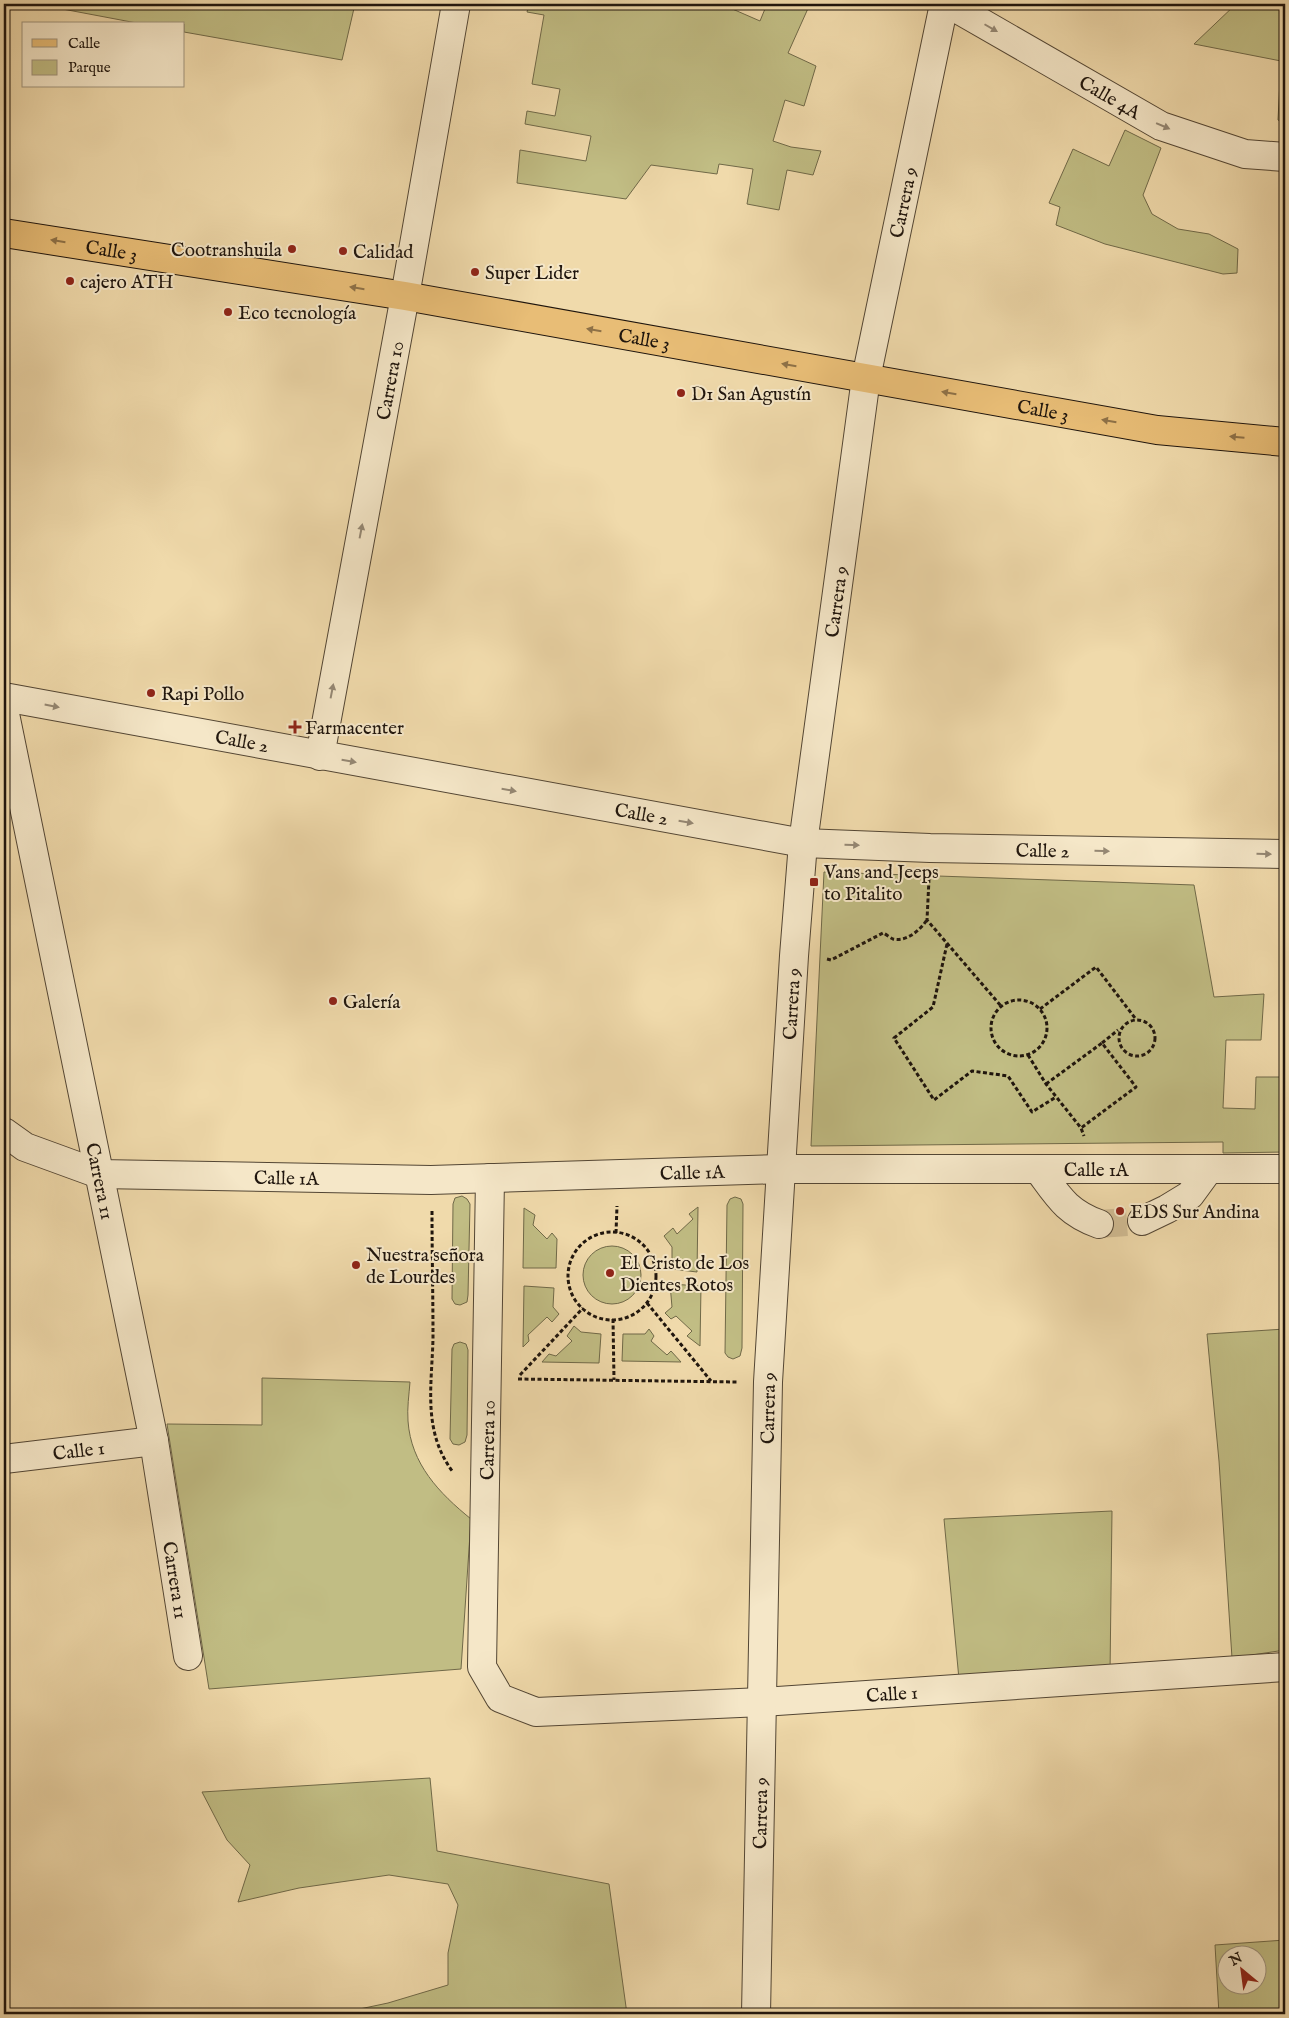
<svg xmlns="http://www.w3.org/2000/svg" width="1289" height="2018" font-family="'IM FELL English',serif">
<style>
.green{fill:#c1bd84;stroke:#706948;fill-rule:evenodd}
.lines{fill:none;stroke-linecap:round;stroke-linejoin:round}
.minor-tunnel{stroke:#d1bc93;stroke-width:28;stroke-dasharray:28 14;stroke-linecap:butt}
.minor-casing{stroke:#534634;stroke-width:30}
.major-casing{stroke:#1f150d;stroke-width:30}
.path{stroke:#1f150d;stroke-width:3;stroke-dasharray:4 2.5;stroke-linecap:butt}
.minor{stroke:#f5e7c8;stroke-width:28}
.major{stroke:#e8bd76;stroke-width:28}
.oneway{fill:#958874}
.oneway2{fill:#8e7147}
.poi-dot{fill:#8f2418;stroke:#f5e7c8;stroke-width:2}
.labels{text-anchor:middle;stroke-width:4;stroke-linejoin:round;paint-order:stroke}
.street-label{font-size:19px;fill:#1f150d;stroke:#f5e7c8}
.poi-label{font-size:19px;fill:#1f150d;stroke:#f5e7c8;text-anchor:start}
</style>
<rect width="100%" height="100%" fill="#f0daab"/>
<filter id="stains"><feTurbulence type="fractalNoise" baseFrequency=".004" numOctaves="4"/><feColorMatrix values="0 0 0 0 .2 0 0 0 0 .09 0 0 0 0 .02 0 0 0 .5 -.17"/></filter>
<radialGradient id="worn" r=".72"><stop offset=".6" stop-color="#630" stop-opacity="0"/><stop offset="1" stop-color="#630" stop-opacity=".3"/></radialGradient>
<g class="green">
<polygon points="36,4 355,4 342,60 184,32 184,24 142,24"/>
<polygon points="529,4 561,4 585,9 587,4 721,4 760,21 767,4 810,4 788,53 816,66 804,106 785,100 773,141 791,147 821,151 813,175 787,170 779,210 747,204 753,169 719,164 717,174 651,165 626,199 517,183 520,150 586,161 591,136 525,124 527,111 555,116 560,89 532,84 544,15 527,12"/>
<polygon points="1236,4 1285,4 1284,38 1285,38 1285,124 1278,120 1281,61 1194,44"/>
<polygon points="1125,130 1161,148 1143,195 1152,214 1178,229 1209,234 1238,249 1237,273 1223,274 1105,244 1056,225 1060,207 1049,203 1073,149 1109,166"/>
<polygon points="824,872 1194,885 1214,997 1264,994 1261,1040 1226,1040 1223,1108 1255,1109 1256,1077 1285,1077 1285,1152 1223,1153 1223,1142 811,1146"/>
<polygon points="462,1196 467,1199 470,1204 468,1295 467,1302 460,1305 455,1304 452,1299 453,1204 455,1198"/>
<polygon points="735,1197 741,1199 743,1204 742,1348 740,1356 733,1359 728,1357 725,1353 727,1205 730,1199"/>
<polygon points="698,1207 697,1272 672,1269 672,1247 664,1236 673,1228 677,1234 693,1219 689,1214"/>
<polygon points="524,1208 535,1215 533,1225 547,1239 552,1233 557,1239 556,1268 523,1268"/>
<circle cx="612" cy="1275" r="29"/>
<polygon points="670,1284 701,1286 700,1346 687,1336 692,1331 676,1316 671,1319 665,1313 672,1307"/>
<polygon points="524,1286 554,1288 553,1307 559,1314 552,1322 547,1317 528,1335 529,1341 523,1347"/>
<polygon points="574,1326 581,1332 601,1334 599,1363 542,1362 549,1354 556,1356 572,1341 567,1336"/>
<polygon points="649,1329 654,1336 651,1341 667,1355 671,1351 681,1362 622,1361 623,1334 645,1334"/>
<polygon points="1285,1329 1285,1650 1232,1658 1219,1461 1207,1334"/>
<polygon points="460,1342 466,1344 468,1350 467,1435 465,1442 459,1445 453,1444 450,1439 452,1349 454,1344"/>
<path d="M262,1378L410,1382C409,1395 407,1408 408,1421C411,1464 439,1493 471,1519L461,1669L209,1689L167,1424L262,1425Z"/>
<polygon points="1112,1511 1110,1674 960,1690 944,1519"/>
<polygon points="430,1778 437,1851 609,1884 627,2014 336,2014 388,2003 448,1985 448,1953 458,1905 448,1884 389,1875 299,1888 238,1902 250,1865 227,1840 202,1792"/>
<path d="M1285,1940V2014H1219L1215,1945ZM1226,1956H1256V1986H1226Z"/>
</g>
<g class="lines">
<polyline class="minor-tunnel" points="1099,1224 1142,1221"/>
<g class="minor-casing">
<g id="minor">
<path id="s1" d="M949,4L1161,126L1245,154L1285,157"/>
<path id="s2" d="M4,697L803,843L930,848L1285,854"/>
<path id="s3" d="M4,709L154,1441L188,1656"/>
<path id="s4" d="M320,756L405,296L456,4"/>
<path id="s5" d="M4,1132L25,1147L99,1174L431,1180L782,1169H1285"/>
<path d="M1038,1169C1058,1196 1066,1212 1099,1224"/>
<path id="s6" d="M490,1178L482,1667L500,1698L536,1712L762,1702L1285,1667"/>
<polyline points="1142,1221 1167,1209 1190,1195 1209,1169"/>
<path id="s7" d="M4,1459L154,1441"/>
<path id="s8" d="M756,2014L768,1382L794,956L803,843L866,378L944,4"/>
</g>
</g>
<g class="major-casing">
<g id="major">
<path id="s9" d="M4,233L405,296L1157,430L1285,442"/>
</g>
</g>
<g class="path">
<polyline points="929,879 927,920 1001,1006"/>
<polyline points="947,944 933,1007 894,1038 934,1100 972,1071 1008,1076 1032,1112 1056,1097"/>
<path d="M827,959L831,960L883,933C886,934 890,938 893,939C907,942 920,930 927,920"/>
<circle cx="1019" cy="1028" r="28"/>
<polyline points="1040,1009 1096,967 1135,1018"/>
<circle cx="1137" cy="1038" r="18"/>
<polyline points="1102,1043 1118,1030"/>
<polyline points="1028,1055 1046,1084 1081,1128 1084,1136"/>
<polyline points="1046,1084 1102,1043 1136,1087 1081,1128"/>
<path d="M432,1211C432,1253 433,1296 433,1338C432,1385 422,1431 453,1472"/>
<circle cx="612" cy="1276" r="44"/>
<polyline points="616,1233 617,1206"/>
<polyline points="647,1303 711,1381"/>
<polyline points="613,1319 614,1380"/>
<polyline points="520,1375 583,1308"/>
<polyline points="518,1379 737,1382"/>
</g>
<use href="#minor" class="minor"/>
<use href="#major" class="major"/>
</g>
<defs><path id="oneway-solid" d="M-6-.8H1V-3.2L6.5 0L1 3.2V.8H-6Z" transform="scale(1.25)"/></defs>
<g class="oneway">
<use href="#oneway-solid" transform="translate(991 28) rotate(30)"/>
<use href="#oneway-solid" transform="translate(1163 126) rotate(23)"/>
<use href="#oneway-solid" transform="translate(361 531) rotate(-79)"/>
<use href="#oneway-solid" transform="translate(332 691) rotate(-79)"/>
<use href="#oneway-solid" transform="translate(52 706) rotate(11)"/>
<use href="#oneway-solid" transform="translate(349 761) rotate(10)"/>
<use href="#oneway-solid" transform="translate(509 790) rotate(10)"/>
<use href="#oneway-solid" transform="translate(686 822) rotate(10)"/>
<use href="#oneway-solid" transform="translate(852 845) rotate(2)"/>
<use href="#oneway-solid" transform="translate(1102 851) rotate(1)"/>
<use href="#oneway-solid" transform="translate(1264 854) rotate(1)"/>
</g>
<g class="oneway2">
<use href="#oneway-solid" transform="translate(58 241) rotate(-171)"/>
<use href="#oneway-solid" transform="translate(357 288) rotate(-171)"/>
<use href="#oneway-solid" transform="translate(594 330) rotate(-170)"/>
<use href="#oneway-solid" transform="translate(789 365) rotate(-170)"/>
<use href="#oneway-solid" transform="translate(949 393) rotate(-170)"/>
<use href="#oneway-solid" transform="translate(1109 421) rotate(-170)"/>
<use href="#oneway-solid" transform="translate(1237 437) rotate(-175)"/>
</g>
<g class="poi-dot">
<circle cx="292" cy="249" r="5"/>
<circle cx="343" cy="251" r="5"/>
<circle cx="475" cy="272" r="5"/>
<circle cx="70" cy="281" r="5"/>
<circle cx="228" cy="312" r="5"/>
<circle cx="681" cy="393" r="5"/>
<circle cx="151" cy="693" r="5"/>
<path d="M292.5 719.5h5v5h5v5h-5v5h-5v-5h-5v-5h5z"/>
<rect x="809" y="877" width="10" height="10" rx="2.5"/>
<circle cx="333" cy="1001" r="5"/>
<circle cx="1120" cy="1211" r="5"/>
<circle cx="356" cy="1265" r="5"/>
<circle cx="610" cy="1273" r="5"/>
</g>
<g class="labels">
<g class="street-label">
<text dy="7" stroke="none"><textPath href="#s1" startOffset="186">Calle 4A</textPath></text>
<text dy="7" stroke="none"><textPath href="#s8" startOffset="1821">Carrera 9</textPath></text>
<text dy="7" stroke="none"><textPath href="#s9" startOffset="109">Calle 3</textPath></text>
<text dy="7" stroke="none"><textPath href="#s9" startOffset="649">Calle 3</textPath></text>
<text dy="7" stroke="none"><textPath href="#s4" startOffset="382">Carrera 10</textPath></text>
<text dy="7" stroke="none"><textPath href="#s9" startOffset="1054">Calle 3</textPath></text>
<text dy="7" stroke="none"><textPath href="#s8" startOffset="1416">Carrera 9</textPath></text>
<text dy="7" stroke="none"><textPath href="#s2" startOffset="242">Calle 2</textPath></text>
<text dy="7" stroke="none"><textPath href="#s2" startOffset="648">Calle 2</textPath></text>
<text dy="7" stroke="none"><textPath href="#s2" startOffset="1052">Calle 2</textPath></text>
<text dy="7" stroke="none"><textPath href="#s8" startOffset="1011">Carrera 9</textPath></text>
<text dy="7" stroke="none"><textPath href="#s5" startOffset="1102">Calle 1A</textPath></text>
<text dy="7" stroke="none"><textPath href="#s5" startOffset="698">Calle 1A</textPath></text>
<text dy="7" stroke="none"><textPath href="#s5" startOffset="292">Calle 1A</textPath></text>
<text dy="7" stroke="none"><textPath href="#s3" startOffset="482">Carrera 11</textPath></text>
<text dy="7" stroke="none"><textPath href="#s8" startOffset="606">Carrera 9</textPath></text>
<text transform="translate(487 1440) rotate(-89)" y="7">Carrera 10</text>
<text dy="7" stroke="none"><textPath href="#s7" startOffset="75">Calle 1</textPath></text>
<text dy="7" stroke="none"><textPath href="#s3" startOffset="888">Carrera 11</textPath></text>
<text dy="7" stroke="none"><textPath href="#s6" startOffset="920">Calle 1</textPath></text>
<text dy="7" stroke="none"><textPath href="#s8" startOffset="201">Carrera 9</textPath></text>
</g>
<g class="poi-label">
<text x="282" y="256" text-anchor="end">Cootranshuila</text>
<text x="353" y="258">Calidad</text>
<text x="485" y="279">Super Lider</text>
<text x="80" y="288">cajero ATH</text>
<text x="238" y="319">Eco tecnología</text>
<text x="691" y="400">D1 San Agustín</text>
<text x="161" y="700">Rapi Pollo</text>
<text x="305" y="734">Farmacenter</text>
<text x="824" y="878">Vans and Jeeps<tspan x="824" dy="22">to Pitalito</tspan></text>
<text x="343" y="1008">Galería</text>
<text x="1130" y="1218">EDS Sur Andina</text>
<text x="366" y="1261">Nuestra señora<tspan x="366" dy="22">de Lourdes</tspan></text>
<text x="620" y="1269">El Cristo de Los<tspan x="620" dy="22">Dientes Rotos</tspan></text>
</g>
</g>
<rect width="1289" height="2018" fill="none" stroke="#f0daab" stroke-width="20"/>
<rect x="5" y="5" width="1279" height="2008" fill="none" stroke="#1f150d" stroke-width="2.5"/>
<rect x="10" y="10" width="1269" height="1998" fill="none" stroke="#1f150d"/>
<rect x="22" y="22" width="162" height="65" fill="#f5e7c8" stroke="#9f937d"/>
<rect x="32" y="39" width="25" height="8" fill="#e8bd76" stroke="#9f937d"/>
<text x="68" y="48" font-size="15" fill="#1f150d">Calle</text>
<rect x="32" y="60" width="25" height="15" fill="#c1bd84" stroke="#9f937d"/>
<text x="68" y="72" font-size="15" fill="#1f150d">Parque</text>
<g transform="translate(1242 1970) rotate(331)"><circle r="24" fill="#f5e7c8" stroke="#9f937d"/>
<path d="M0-4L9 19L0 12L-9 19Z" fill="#8f2418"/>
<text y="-8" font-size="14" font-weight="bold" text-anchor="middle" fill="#1f150d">N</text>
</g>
<rect width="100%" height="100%" filter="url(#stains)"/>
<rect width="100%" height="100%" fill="url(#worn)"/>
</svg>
